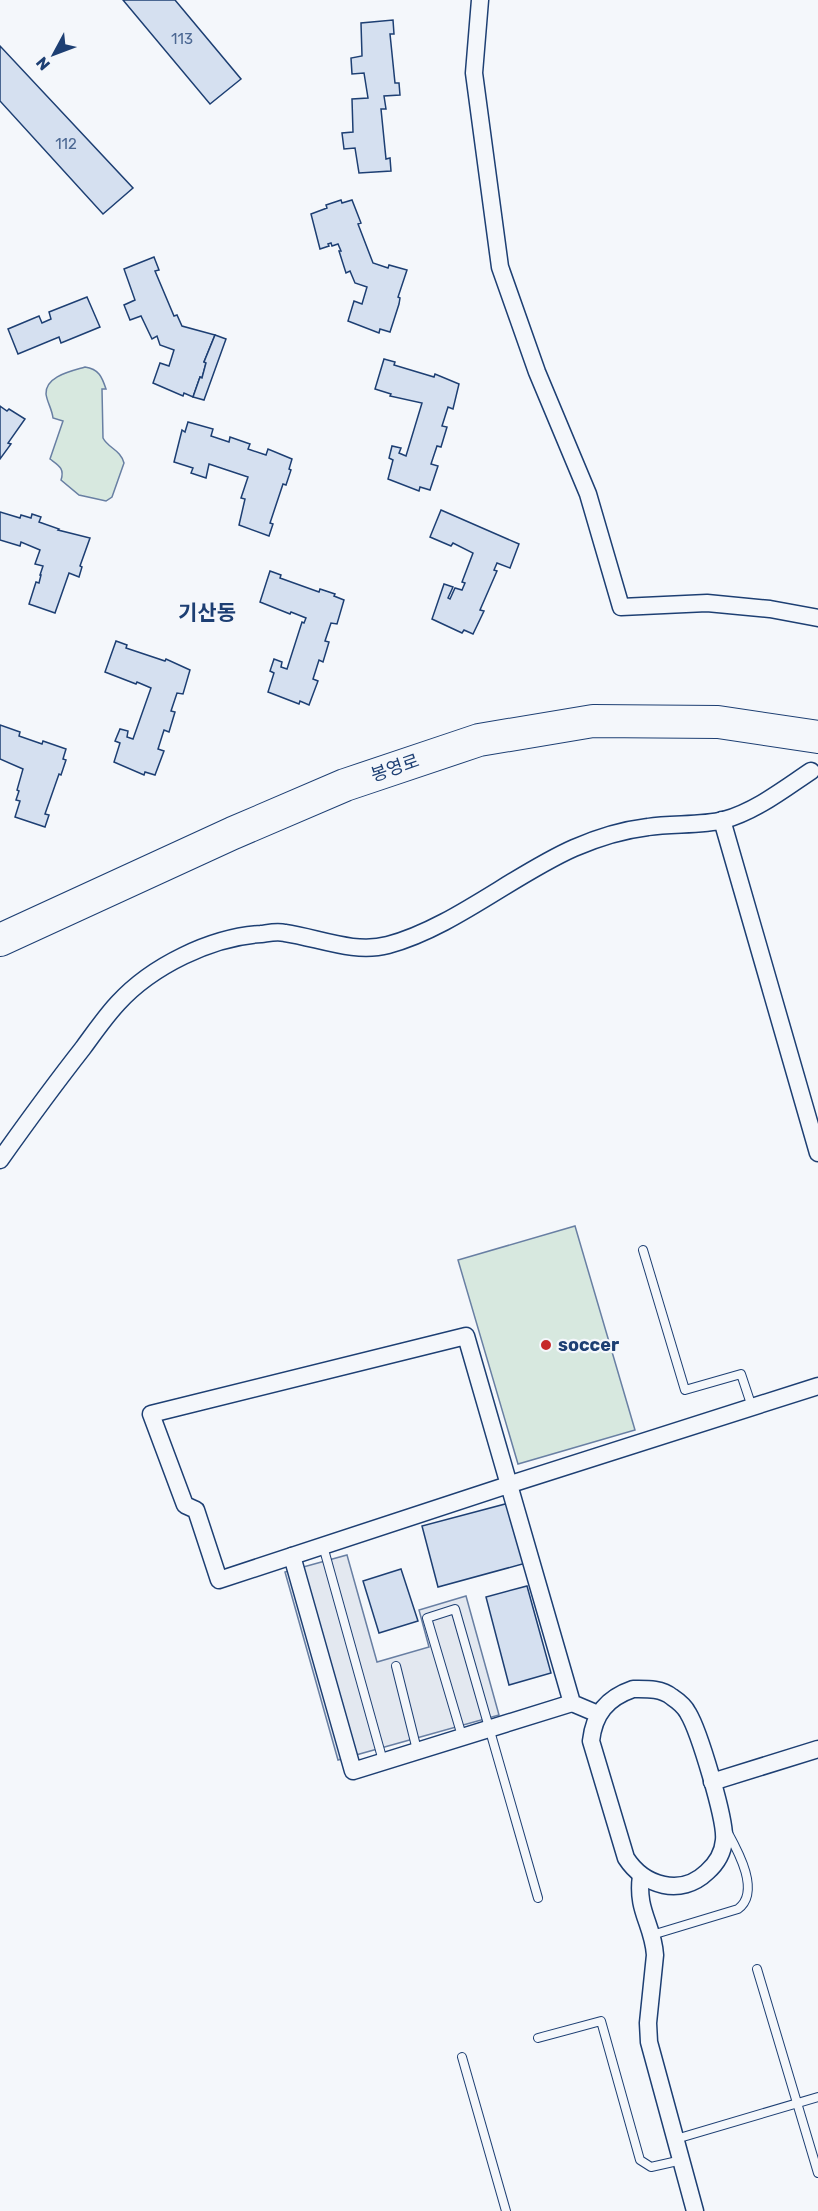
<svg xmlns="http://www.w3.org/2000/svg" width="818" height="2211" font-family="Rubik,'Noto Sans KR',sans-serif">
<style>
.green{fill:#d7e8df;stroke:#687fa3;stroke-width:1.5}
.parking{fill:#e3e8f0;stroke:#687fa3;stroke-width:1.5}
.building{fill:#d5e0f0;stroke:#1d3f73;stroke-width:1.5}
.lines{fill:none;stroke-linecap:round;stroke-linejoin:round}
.lane-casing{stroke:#1d3f73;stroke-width:10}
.street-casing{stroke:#1d3f73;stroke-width:19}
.highway-casing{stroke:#1d3f73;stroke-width:34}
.lane{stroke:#f4f7fb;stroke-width:8}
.street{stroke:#f4f7fb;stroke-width:16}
.highway{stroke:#f4f7fb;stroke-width:32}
.poi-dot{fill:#c62828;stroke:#f4f7fb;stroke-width:2}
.labels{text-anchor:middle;stroke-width:4.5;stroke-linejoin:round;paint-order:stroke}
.number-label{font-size:15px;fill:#4b6792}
.street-label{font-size:18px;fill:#1d3f73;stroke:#f4f7fb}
.poi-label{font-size:18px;font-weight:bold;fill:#1d3f73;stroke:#f4f7fb;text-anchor:start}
.quarter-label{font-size:21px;font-weight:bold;fill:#1d3f73;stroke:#f4f7fb}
</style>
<rect width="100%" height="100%" fill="#f4f7fb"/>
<g class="green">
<path d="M85,367C99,369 102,377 106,389H102L103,438C108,448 121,450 124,463L112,497L106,501L79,495L61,480C65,468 58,465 50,459L63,421L53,418C52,409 47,402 46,394C45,376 72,371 85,367Z"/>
<polygon points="575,1226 635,1430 518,1464 458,1260"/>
</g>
<polygon class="parking" points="347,1555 377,1662 429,1647 419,1610 466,1596 499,1715 338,1760 285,1572"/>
<g class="building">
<polygon points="123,0 175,0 241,79 210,104"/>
<polygon points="393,20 394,34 390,34 395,83 399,83 400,95 384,96 386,109 381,109 386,159 390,158 391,171 359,173 355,148 344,149 342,133 353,132 352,99 368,98 364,73 352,74 351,58 362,56 361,23"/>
<polygon points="0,46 133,188 103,214 0,101"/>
<polygon points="341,200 342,203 352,200 361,223 358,224 373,263 388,268 389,265 407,270 398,297 400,298 399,304 390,332 380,329 379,333 348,321 354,301 362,304 367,287 355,283 350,271 346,273 339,251 341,251 338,244 332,246 331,243 328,244 329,246 320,249 311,214 327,208 326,205"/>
<polygon points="154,257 159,270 155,271 174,316 177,315 182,326 215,335 204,362 206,363 202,378 200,377 193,397 184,393 183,396 153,383 160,363 169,366 174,350 160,345 157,336 152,339 141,316 130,320 124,305 135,300 124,269"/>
<polygon points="87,297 100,327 61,343 59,337 18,354 8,329 39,316 42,323 51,319 49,312"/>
<polygon points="215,335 226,339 204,400 193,397 200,377 202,378 206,363 204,362"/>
<polygon points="384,359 395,362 394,365 434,377 435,374 459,384 453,409 448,407 442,426 447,427 441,447 437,446 431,464 438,466 430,490 420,487 419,491 388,479 393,460 389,458 392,446 401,448 399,453 406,456 422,403 390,396 391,394 375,389"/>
<polygon points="0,406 7,411 9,409 25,419 8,443 11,444 0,459"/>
<polygon points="188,422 213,429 211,436 229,442 230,437 250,444 248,449 266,455 268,449 292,459 289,469 291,470 286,485 283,484 270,523 273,524 269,536 239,525 245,499 241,498 248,477 209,464 206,478 191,473 193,468 174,462 182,430 185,432"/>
<polygon points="441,510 519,544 510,568 497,563 494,570 497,571 480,610 484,611 473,634 464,630 462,633 432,619 444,584 453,587 448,598 450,599 455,588 462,590 465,583 462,582 473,553 453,543 451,546 430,537"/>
<polygon points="0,512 20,518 21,515 31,518 32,514 41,517 39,522 59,529 58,530 90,538 80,566 82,567 79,577 69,573 55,613 29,604 36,582 39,583 41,575 40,575 43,566 35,564 40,550 21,542 20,546 0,540"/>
<polygon points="270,571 281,575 280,578 319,592 320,589 335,594 334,596 344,600 337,624 331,623 325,641 329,642 323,662 319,660 313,679 318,681 309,705 300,701 299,704 268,692 274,673 270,671 274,659 282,662 281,667 287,669 302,622 304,623 306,618 291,612 290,614 260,602"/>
<polygon points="116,641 127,645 126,648 165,661 166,659 190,670 183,694 177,693 171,711 175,712 169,732 164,730 158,749 164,751 155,775 145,772 144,775 114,762 120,743 115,741 120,729 128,731 127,737 133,739 151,688 137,682 136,684 105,672"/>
<polygon points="0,725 20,732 19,736 42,744 43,741 66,749 63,759 66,760 61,775 59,774 45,814 49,815 45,827 15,817 20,801 16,800 19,791 17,790 23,769 0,759"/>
<polygon points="509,1503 526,1563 438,1587 422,1526"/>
<polygon points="401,1569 418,1621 379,1633 363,1581"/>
<polygon points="527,1586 551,1673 509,1685 486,1597"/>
</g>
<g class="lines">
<g class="lane-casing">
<g id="lane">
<polyline points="643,1250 685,1390 741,1374 752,1407"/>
<polyline points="323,1546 383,1761"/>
<polyline points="396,1666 417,1750"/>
<polyline points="462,1736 427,1618 455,1609 538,1898"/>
<path d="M652,1935L738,1909C761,1892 738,1851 727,1831"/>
<polyline points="757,1969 818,2173"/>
<polyline points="538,2038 601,2021 640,2160 651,2167 682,2160"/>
<polyline points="462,2057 506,2211"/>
<polyline points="676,2139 818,2097"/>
</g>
</g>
<g class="street-casing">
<g id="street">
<polyline points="480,0 474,73 500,267 537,372 588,494 621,607 707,603 770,609 818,618"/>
<polyline points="722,820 818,1153"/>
<path d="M0,1160C27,1122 54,1085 83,1048C94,1033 105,1017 118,1003C152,966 211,937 261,934C269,933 277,931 285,933C319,938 354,954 388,945C452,928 513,875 574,848C597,838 623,830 648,827C672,823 700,826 724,820C756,811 784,789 811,771"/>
<polyline points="292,1556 353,1771 572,1703"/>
<path d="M633,1689C646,1689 661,1688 672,1697C678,1701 685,1707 688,1713C699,1731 726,1820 724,1840C723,1853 716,1864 707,1872C681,1897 644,1886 626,1858L591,1741C594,1714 607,1698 633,1689Z"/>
<polyline points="598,1714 572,1703 466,1336 151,1414 185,1505 196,1510 219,1580 508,1485 818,1386"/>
<polyline points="712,1782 818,1749"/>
<path d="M641,1876C636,1911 653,1924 655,1955L648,2023L649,2042L695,2211"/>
</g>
</g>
<g class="highway-casing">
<polyline id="highway" points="0,940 233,833 345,785 479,740 593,721 718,722 818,737"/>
</g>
<use href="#lane" class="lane"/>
<use href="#street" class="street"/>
<use href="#highway" class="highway"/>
</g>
<circle class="poi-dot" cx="546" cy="1345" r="6"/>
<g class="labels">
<g class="number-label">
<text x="182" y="44">113</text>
<text x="66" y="149">112</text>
</g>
<g class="street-label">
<text transform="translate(395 768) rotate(-19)" y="6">봉영로</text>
</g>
<g class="poi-label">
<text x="558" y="1351">soccer</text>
</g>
<g class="quarter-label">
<text x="207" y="620">기산동</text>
</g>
</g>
<g transform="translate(54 54) rotate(229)" stroke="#f4f7fb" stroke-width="4.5" paint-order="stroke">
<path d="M0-4.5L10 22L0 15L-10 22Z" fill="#1d3f73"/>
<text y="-9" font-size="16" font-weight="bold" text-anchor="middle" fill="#1d3f73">N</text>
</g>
</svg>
